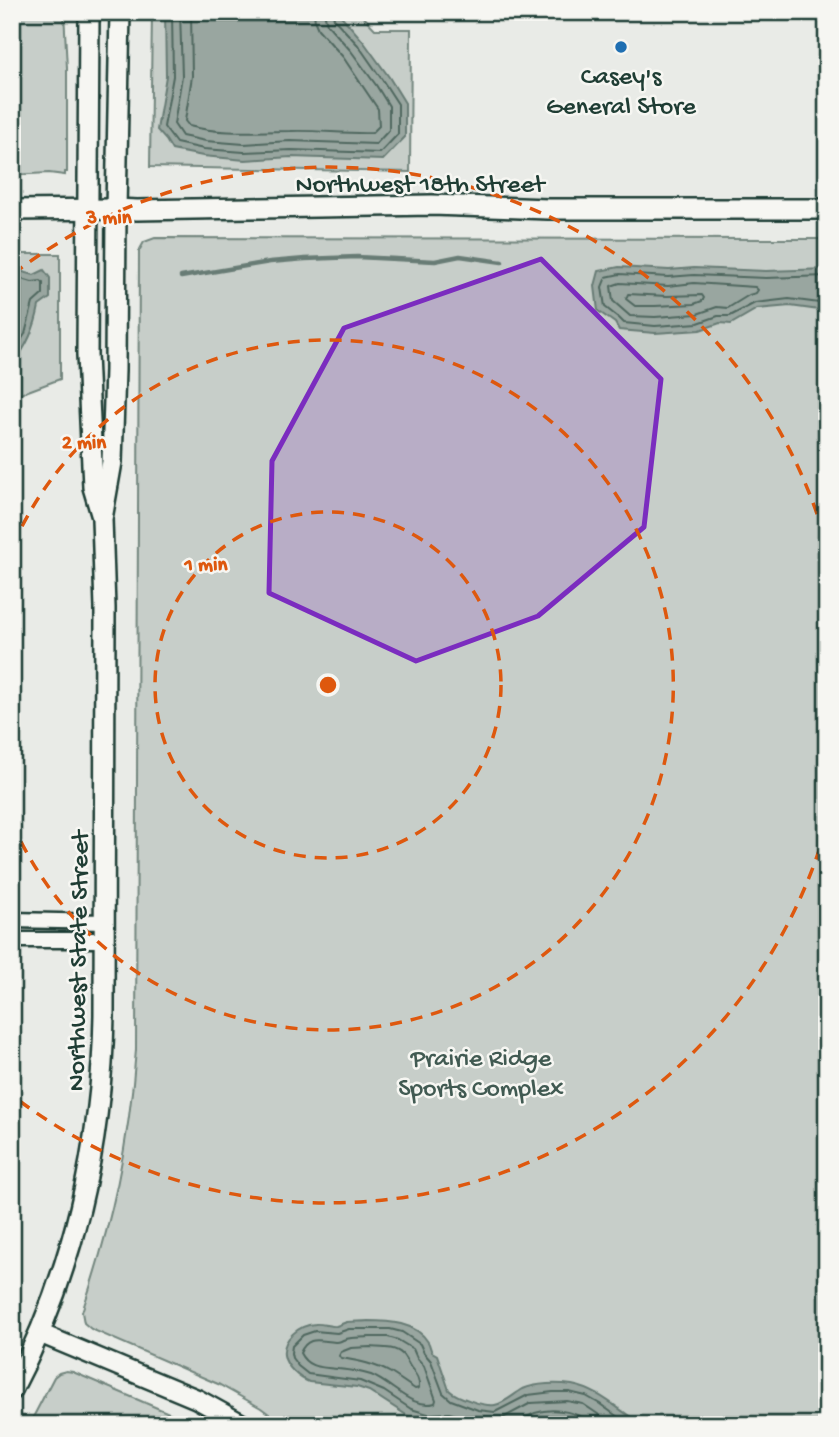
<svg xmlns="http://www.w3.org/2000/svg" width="839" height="1437" font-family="'Gochi Hand',sans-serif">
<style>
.green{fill:#c7cec9;stroke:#73867e;stroke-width:2}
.water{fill:#99a6a0;stroke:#687c75;stroke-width:2}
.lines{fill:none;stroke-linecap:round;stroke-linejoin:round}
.shore{stroke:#50675f;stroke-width:2}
.stream{stroke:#687c75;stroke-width:4.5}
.minor-casing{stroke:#1f3d34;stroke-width:19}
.tertiary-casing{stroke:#1f3d34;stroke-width:23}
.secondary-casing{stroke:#1f3d34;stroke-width:24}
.minor{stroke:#f6f6f2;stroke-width:14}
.tertiary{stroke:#f6f6f2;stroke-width:18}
.secondary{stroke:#f6f6f2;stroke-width:19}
.marked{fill:#7b2cbf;fill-opacity:0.2;stroke:#7b2cbf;stroke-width:5;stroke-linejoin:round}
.ring{fill:none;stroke:#de580e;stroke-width:3.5;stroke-dasharray:12 9}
.poi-dot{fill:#1f6fb2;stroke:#f6f6f2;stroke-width:2.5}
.labels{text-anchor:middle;stroke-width:5;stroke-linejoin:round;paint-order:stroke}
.poi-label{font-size:26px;fill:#1f3d34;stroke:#f6f6f2}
.street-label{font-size:26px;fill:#1f3d34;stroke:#f6f6f2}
.park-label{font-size:26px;fill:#415a52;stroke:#f6f6f2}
.centre{fill:#de580e;stroke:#f6f6f2;stroke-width:3.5}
.ring-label{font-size:21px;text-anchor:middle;font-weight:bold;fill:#de580e;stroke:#f6f6f2;stroke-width:5;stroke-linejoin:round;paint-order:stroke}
</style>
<rect width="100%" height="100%" fill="#e9ebe7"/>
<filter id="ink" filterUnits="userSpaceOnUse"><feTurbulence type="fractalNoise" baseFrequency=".0143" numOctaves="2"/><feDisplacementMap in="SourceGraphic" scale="14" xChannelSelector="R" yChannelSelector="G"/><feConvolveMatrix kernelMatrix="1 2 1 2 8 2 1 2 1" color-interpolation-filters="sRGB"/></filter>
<g filter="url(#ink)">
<g class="green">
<polygon points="12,12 64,12 67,68 67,172 65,172 65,175 49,173 12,175"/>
<polygon points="152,12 359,12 375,29 411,29 410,172 150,167"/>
<path d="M155,238L827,239V1425H284L261,1408L218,1384L91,1329L84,1323L82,1312C112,1223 129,1144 136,1050L139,251L144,242Z"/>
<polygon points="12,254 60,254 60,379 12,397"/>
<polygon points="66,1371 73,1372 197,1425 29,1425 54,1377 59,1373"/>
</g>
<g class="water">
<polygon points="165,12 338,12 363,41 389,77 405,103 405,137 383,160 291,157 245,160 203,156 172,150 166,140 157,130 166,76"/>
<polygon points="619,267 669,270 694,268 766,271 827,269 827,311 790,306 757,309 731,324 720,323 700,330 655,333 619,330 615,323 598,311 595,286 599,271"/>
<path d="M12,269L34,275L44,270L50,278V298L39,306C35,328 28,345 14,362L12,363Z"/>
<path d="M368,1321C388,1321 416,1322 428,1342C430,1345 430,1349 432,1352L437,1355L449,1390C456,1397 485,1407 495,1405C505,1403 514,1394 523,1389C536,1383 558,1383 572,1385C600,1390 619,1411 643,1425H470L449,1420L429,1421L419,1419L408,1416L369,1391L357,1387L309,1382C299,1378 286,1367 284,1355C282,1339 299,1325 315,1324C322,1323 330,1327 336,1326C340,1325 343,1323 347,1322C354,1321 361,1322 368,1321Z"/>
</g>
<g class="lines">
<g class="shore">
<polyline points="172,12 173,76 164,127 176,143 204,149 244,152 291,150 380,153 398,134 398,104 383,81 358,45 334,19 333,12"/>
<polyline points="180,12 182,76 174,124 182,136 206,141 244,144 290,141 376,144 389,130 389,106 376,85 351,51 327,24 324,12"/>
<path d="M191,12L192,76L185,121L189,126C224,135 256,131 291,131C318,130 345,134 372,133L379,126L378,109L343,57L318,29L315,22L314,12"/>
<polyline points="12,276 32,282 41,281 43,283 43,294 33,303 25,334 12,354"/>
<polyline points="827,276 766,278 694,275 668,277 620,274 606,277 602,287 605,307 619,318 624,323 655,326 698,323 718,316 730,316 755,303 789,299 827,304"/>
<polygon points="620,283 668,286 694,283 755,287 758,290 756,293 749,295 728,308 717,307 697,314 655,317 630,316 613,301 611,286"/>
<polygon points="628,294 667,296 702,295 704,298 702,301 694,304 655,306 635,306 626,299"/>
<path d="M370,1337H388L398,1340L413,1349L417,1358L424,1366L436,1400L435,1403C412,1410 392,1383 371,1375C361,1372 349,1370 338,1369C322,1367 308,1369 300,1353C308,1335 319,1341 335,1342C343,1342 338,1341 346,1339C353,1337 362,1338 370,1337Z"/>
<path d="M370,1347C380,1348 394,1346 402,1354C406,1358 408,1364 411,1368C416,1375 420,1380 419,1388L415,1389C407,1384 399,1378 391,1373C375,1364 359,1361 342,1358L339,1356L341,1352L351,1348Z"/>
<polyline points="463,1425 462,1419 457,1415 449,1413 428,1414 411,1409 384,1391 360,1381 308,1374 298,1366 292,1358 291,1353 292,1346 303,1335 315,1331 337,1333 349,1329 390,1329 402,1332 420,1344 424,1353 431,1361 443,1393 451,1400 478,1410 495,1412 528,1395 553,1392 569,1392 586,1396 600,1404 629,1425"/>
<polyline points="471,1425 474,1419 499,1420 531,1403 567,1401 583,1404 614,1425"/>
<path d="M514,1425C521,1421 528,1416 535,1413C556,1406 579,1413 596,1425"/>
</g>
<polyline class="stream" points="181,277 270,262 305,259 357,257 435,261 460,256 502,262"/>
<g class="minor-casing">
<g id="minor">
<polyline points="12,920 105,922"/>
<polyline points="12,940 104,940"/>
</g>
</g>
<g class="tertiary-casing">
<polyline id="tertiary" points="39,1333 197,1399 244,1425"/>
</g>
<g class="secondary-casing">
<g id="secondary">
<polyline points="89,12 87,355 93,487 101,514"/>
<polyline points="12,210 116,209 137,210 432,205 548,209 827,209"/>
<path d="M12,1390C73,1275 102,1145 104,1015L105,608L102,519L112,462L115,370L116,209L120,12"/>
</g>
</g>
<use href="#minor" class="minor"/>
<use href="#tertiary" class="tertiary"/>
<use href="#secondary" class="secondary"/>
</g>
</g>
<path class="marked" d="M541,259L661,379L644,527L538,616L416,661L269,593L272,461L344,328Z"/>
<g class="ring">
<circle cx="328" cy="685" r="173"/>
<path d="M13 545A345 345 0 1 1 13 825"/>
<path d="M826 828A518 518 0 0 1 13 1096M13 274A518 518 0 0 1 826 542"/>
</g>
<circle class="poi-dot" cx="621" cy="47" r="7"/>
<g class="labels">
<g class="poi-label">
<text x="621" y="83">Casey's<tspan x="621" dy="30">General Store</tspan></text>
</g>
<g class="street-label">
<text x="420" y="191">Northwest 18th Street</text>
<text transform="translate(76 961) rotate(-89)" y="9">Northwest State Street</text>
</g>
<g class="park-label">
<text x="481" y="1065">Prairie Ridge<tspan x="481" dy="30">Sports Complex</tspan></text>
</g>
</g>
<circle cx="328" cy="685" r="10" class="centre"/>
<g class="ring-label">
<text x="109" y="223">3 min</text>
<text x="84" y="448">2 min</text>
<text x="206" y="570">1 min</text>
</g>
<rect width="839" height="1437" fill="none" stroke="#f6f6f2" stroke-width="42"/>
<rect x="21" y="21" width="797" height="1395" fill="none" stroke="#1f3d34" stroke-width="2.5" filter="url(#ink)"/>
</svg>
